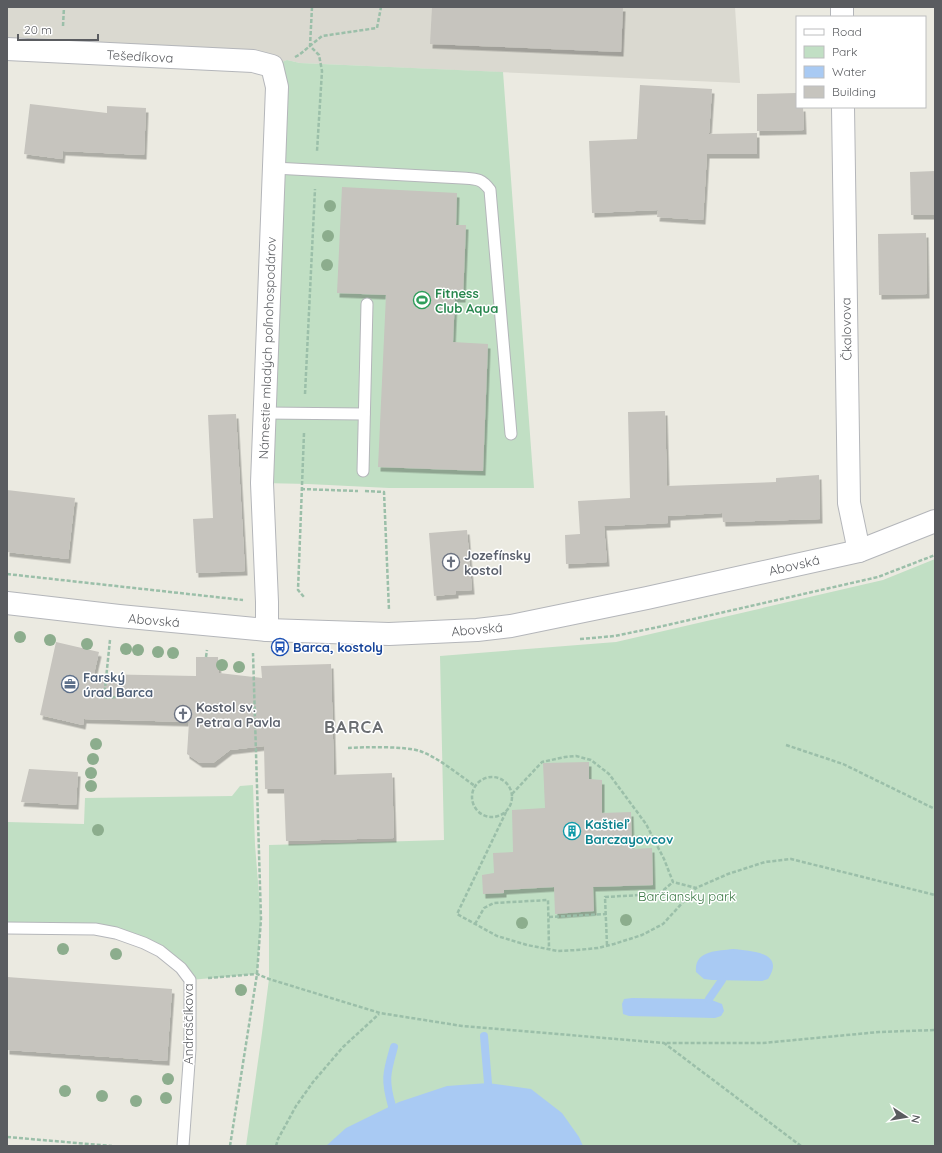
<svg xmlns="http://www.w3.org/2000/svg" width="942" height="1153" font-family="Quicksand,sans-serif">
<style>
.education{fill:#dad9d0}
.green{fill:#c1dfc4}
.water{fill:#a9caf3}
.lines{fill:none;stroke-linecap:round;stroke-linejoin:round}
.stream{stroke:#a9caf3;stroke-width:8}
.building{fill:#c6c4be;filter:url(#shadow)}
.lane-casing{stroke:#b4b6ba;stroke-width:13}
.street-casing{stroke:#b4b6ba;stroke-width:24}
.path{stroke:#9bbfa9;stroke-width:2.5;stroke-dasharray:4 2;stroke-linecap:butt}
.lane{stroke:#fff;stroke-width:11}
.street{stroke:#fff;stroke-width:22}
.tree{fill:#8cad8d}
.labels{text-anchor:middle;stroke-width:3;stroke-linejoin:round;paint-order:stroke}
.street-label{font-size:13px;fill:#5a5c60;stroke:#fff}
.leisure-label{font-size:13px;font-weight:bold;fill:#27864d;stroke:#fff;text-anchor:start}
.worship-label{font-size:13px;font-weight:bold;fill:#5b616d;stroke:#fff;text-anchor:start}
.transit-label{font-size:13px;font-weight:bold;fill:#164399;stroke:#fff;text-anchor:start}
.service-label{font-size:13px;font-weight:bold;fill:#4e5e75;stroke:#fff;text-anchor:start}
.culture-label{font-size:13px;font-weight:bold;fill:#0d838f;stroke:#fff;text-anchor:start}
.park-label{font-size:13px;fill:#3e7b48;stroke:#fff}
.district-label{font-size:17px;font-weight:bold;letter-spacing:1px;fill:#6b6e72;stroke:#fff}
</style>
<defs>
<filter id="shadow"><feDropShadow dx="2.5" dy="4.5" stdDeviation="0" flood-color="#0004"/></filter>
</defs>
<rect width="100%" height="100%" fill="#ebeae1"/>
<polygon class="education" points="7,7 735,7 740,83 300,63 287,60 272,66 7,49"/>
<g class="green">
<polygon points="287,60 300,63 503,72 534,488 389,488 308,484 262,483 272,66"/>
<polygon points="935,559 935,1146 246,1146 262,1033 269,979 269,845 444,840 440,656 616,642 883,580"/>
<polygon points="253,785 255,845 261,919 257,974 190,980 181,968 116,933 7,928 7,822 84,824 85,798 232,796 240,786"/>
</g>
<g class="water">
<path d="M733,949C751,951 786,952 768,979L762,981L712,980L704,979L696,972C694,950 718,951 733,949Z"/>
<polygon points="632,998 709,999 722,1004 724,1011 721,1016 715,1018 629,1016 623,1014 622,1004 624,999"/>
<polygon points="488,1083 531,1089 562,1113 579,1137 583,1146 502,1146 498,1145 472,1146 326,1146 346,1128 399,1102 447,1086"/>
</g>
<g class="lines">
<g class="stream">
<polyline points="709,999 722,980"/>
<polyline points="484,1036 488,1083"/>
<path d="M392,1106C384,1079 387,1072 394,1047"/>
</g>
</g>
<g class="building">
<polygon points="432,7 623,7 621,52 430,44"/>
<polygon points="640,85 712,89 709,134 757,133 757,154 707,154 703,220 657,217 658,210 592,213 589,141 637,139"/>
<polygon points="797,93 797,107 803,107 804,130 757,131 757,94"/>
<polygon points="30,104 107,113 107,106 146,108 144,155 63,151 62,159 24,154"/>
<polygon points="935,171 935,215 911,215 910,172"/>
<polygon points="342,187 457,193 456,225 466,225 463,298 455,298 453,342 488,344 483,471 378,467 386,295 337,293"/>
<polygon points="926,233 927,294 879,295 878,234"/>
<polygon points="665,411 667,486 776,482 776,478 819,475 820,519 723,522 722,513 668,516 668,523 604,526 607,562 566,564 565,535 580,534 578,501 630,498 628,412"/>
<polygon points="236,414 245,571 196,573 193,519 213,518 208,415"/>
<polygon points="7,490 75,498 68,559 7,552"/>
<polygon points="467,530 472,590 456,591 456,594 434,596 429,533"/>
<polygon points="56,642 99,652 94,674 196,676 196,657 218,657 219,673 262,678 261,666 331,664 334,775 392,773 394,838 286,841 284,789 265,789 264,746 230,750 213,763 200,763 187,754 189,722 84,719 83,725 40,715"/>
<polygon points="589,762 589,779 602,780 602,813 631,812 632,849 652,848 653,885 593,887 594,911 555,914 554,887 504,890 504,893 483,894 482,875 494,873 493,853 513,852 512,810 545,808 543,763"/>
<polygon points="29,769 78,772 76,805 21,802"/>
<polygon points="7,977 172,989 167,1061 7,1050"/>
</g>
<g class="lines">
<g class="lane-casing">
<g id="lane">
<path d="M274,168L462,178C476,179 481,178 490,190L511,434"/>
<polyline points="266,413 364,414"/>
<polyline points="363,471 367,304"/>
<polyline points="7,928 95,929 116,933 144,943 160,951 181,968 190,980 190,1049 183,1146"/>
</g>
</g>
<g class="street-casing">
<g id="street">
<polyline points="842,7 842,17"/>
<polyline points="7,49 253,61 272,66 277,87 262,483 267,602 267,630"/>
<polyline points="843,107 849,503 859,551"/>
<polyline points="7,603 119,616 267,630 389,634 477,630 511,626 647,598 859,551 935,521"/>
</g>
</g>
<g class="path">
<polyline points="312,7 310,46 319,55 322,71 317,151"/>
<polyline points="63,26 64,7"/>
<polyline points="295,57 299,55 322,36 377,28 381,7"/>
<polyline points="305,394 315,189"/>
<polyline points="304,433 298,590 304,597"/>
<polyline points="301,489 358,491"/>
<polyline points="365,491 384,492 389,610"/>
<polyline points="7,574 243,600"/>
<polyline points="580,639 615,636 663,626 878,577 935,555"/>
<polyline points="110,640 104,698 117,697"/>
<polyline points="206,657 207,650"/>
<polyline points="786,745 843,764 935,809"/>
<path d="M348,748C366,747 404,746 420,751C439,758 459,775 475,786"/>
<circle cx="492" cy="797" r="20"/>
<polyline points="512,794 542,762 565,757 576,756 591,760 609,774 646,824 664,859 673,882 696,888 728,874 765,862 791,859 935,895"/>
<polyline points="506,812 457,914 497,936 527,945 558,951 577,950 598,948 614,944 642,935 663,924 696,888"/>
<polyline points="549,917 606,914"/>
<polyline points="475,924 484,908 494,903 548,900 549,949"/>
<polyline points="607,945 605,897 659,894 673,882"/>
<polyline points="208,978 257,974 269,979 380,1013 462,1026 664,1043"/>
<polyline points="7,1137 112,1146"/>
<polyline points="230,1146 257,974 261,919 253,653"/>
<polyline points="276,1146 278,1139 296,1106 313,1082 343,1047 379,1014"/>
<polyline points="801,1146 664,1043 763,1043 879,1032 935,1030"/>
</g>
<use href="#lane" class="lane"/>
<use href="#street" class="street"/>
</g>
<g class="tree">
<circle cx="330" cy="206" r="6"/>
<circle cx="328" cy="236" r="6"/>
<circle cx="327" cy="265" r="6"/>
<circle cx="20" cy="637" r="6"/>
<circle cx="50" cy="640" r="6"/>
<circle cx="87" cy="644" r="6"/>
<circle cx="126" cy="649" r="6"/>
<circle cx="138" cy="650" r="6"/>
<circle cx="158" cy="652" r="6"/>
<circle cx="173" cy="653" r="6"/>
<circle cx="222" cy="665" r="6"/>
<circle cx="239" cy="667" r="6"/>
<circle cx="96" cy="744" r="6"/>
<circle cx="93" cy="759" r="6"/>
<circle cx="91" cy="773" r="6"/>
<circle cx="91" cy="786" r="6"/>
<circle cx="98" cy="830" r="6"/>
<circle cx="626" cy="920" r="6"/>
<circle cx="522" cy="923" r="6"/>
<circle cx="63" cy="949" r="6"/>
<circle cx="116" cy="954" r="6"/>
<circle cx="241" cy="990" r="6"/>
<circle cx="168" cy="1079" r="6"/>
<circle cx="65" cy="1091" r="6"/>
<circle cx="102" cy="1096" r="6"/>
<circle cx="166" cy="1098" r="6"/>
<circle cx="136" cy="1101" r="6"/>
</g>
<defs>
<g id="stadium-ring" transform="scale(0.9)"><circle r="9.5" fill="#fff" stroke="#2e9e5b" stroke-width="1.5"/><path d="M0-5a6.5 5 0 1 0 0 10a6.5 5 0 1 0 0-10ZM-3.5-1.8h7v3.6h-7Z" fill="#2e9e5b"/></g>
<g id="church-ring" transform="scale(0.9)"><circle r="9.5" fill="#fff" stroke="#6b7280" stroke-width="1.5"/><path d="M-1.2-6h2.4v3.5h3.3v2.4h-3.3V6h-2.4V-.1h-3.3v-2.4h3.3Z" fill="#6b7280"/></g>
<g id="bus-ring" transform="scale(0.9)"><circle r="9.5" fill="#fff" stroke="#1a4fb4" stroke-width="1.5"/><path d="M-5-6H5V4H4V6H2V4H-2V6H-4V4H-5ZM-3.5-4V0h7V-4ZM-3.5 1.2v1.5H-2V1.2ZM2 1.2v1.5H3.5V1.2Z" fill="#1a4fb4"/></g>
<g id="office-ring" transform="scale(0.9)"><circle r="9.5" fill="#fff" stroke="#5c6f8a" stroke-width="1.5"/><path d="M-6-3h4V-5.5h4V-3h4V5H-6ZM-1-4.5V-3h2v-1.5ZM-6 0V1H6V0Z" fill="#5c6f8a"/></g>
<g id="building-ring" transform="scale(0.9)"><circle r="9.5" fill="#fff" stroke="#0f9aa8" stroke-width="1.5"/><path d="M-4-6H4V6H1V3H-1V6H-4ZM-2.5-4.3h1.7v1.8h-1.7ZM.8-4.3h1.7v1.8H.8ZM-2.5-1h1.7V.8h-1.7ZM.8-1h1.7V.8H.8Z" fill="#0f9aa8"/></g>
</defs>
<g fill-rule="evenodd">
<use href="#stadium-ring" x="422" y="300"/>
<use href="#church-ring" x="451" y="562"/>
<use href="#bus-ring" x="280" y="647"/>
<use href="#office-ring" x="70" y="684"/>
<use href="#church-ring" x="183" y="714"/>
<use href="#building-ring" x="572" y="831"/>
</g>
<g class="labels">
<g class="street-label">
<text transform="translate(140 56) rotate(3)" y="5">Tešedíkova</text>
<text transform="translate(846 329) rotate(-91)" y="5">Čkalovova</text>
<text transform="translate(267 348) rotate(-88)" y="5">Námestie mladých poľnohospodárov</text>
<text transform="translate(794 565) rotate(-13)" y="5">Abovská</text>
<text transform="translate(154 620) rotate(5)" y="5">Abovská</text>
<text transform="translate(477 629) rotate(-5)" y="5">Abovská</text>
<text transform="translate(188 1024) rotate(-90)" y="5">Andraščíkova</text>
</g>
<g class="leisure-label">
<text x="435" y="298">Fitness<tspan x="435" dy="15">Club Aqua</tspan></text>
</g>
<g class="worship-label">
<text x="464" y="560">Jozefínsky<tspan x="464" dy="15">kostol</tspan></text>
<text x="196" y="712">Kostol sv.<tspan x="196" dy="15">Petra a Pavla</tspan></text>
</g>
<g class="transit-label">
<text x="293" y="652">Barca, kostoly</text>
</g>
<g class="service-label">
<text x="83" y="682">Farský<tspan x="83" dy="15">úrad Barca</tspan></text>
</g>
<g class="culture-label">
<text x="585" y="829">Kaštieľ<tspan x="585" dy="15">Barczayovcov</tspan></text>
</g>
<g class="park-label">
<text x="687" y="901">Barčiansky park</text>
</g>
<g class="district-label">
<text x="354" y="733">BARCA</text>
</g>
</g>
<rect width="942" height="1153" fill="none" stroke="#5a5c60" stroke-width="16"/>
<rect x="796" y="16" width="130" height="92" fill="#ffffff" stroke="#bdbebf"/>
<rect x="804" y="29" width="20" height="6" fill="#ffffff" stroke="#bdbebf"/>
<text x="832" y="36" font-size="12" fill="#5a5c60">Road</text>
<rect x="804" y="46" width="20" height="12" fill="#c1dfc4" stroke="#bdbebf"/>
<text x="832" y="56" font-size="12" fill="#5a5c60">Park</text>
<rect x="804" y="66" width="20" height="12" fill="#a9caf3" stroke="#bdbebf"/>
<text x="832" y="76" font-size="12" fill="#5a5c60">Water</text>
<rect x="804" y="86" width="20" height="12" fill="#c6c4be" stroke="#bdbebf"/>
<text x="832" y="96" font-size="12" fill="#5a5c60">Building</text>
<g transform="translate(906 1117) rotate(102)" stroke="#ffffff" stroke-width="3" paint-order="stroke">
<path d="M0-3L7 15L0 10L-7 15Z" fill="#5a5c60"/>
<text y="-6" font-size="11" font-weight="bold" text-anchor="middle" fill="#5a5c60">N</text>
</g>
<path d="M18 34v6h80v-6" fill="none" stroke="#5a5c60" stroke-width="2"/>
<text x="24" y="34" font-size="12" fill="#5a5c60" stroke="#ffffff" stroke-width="3" paint-order="stroke">20 m</text>
</svg>
